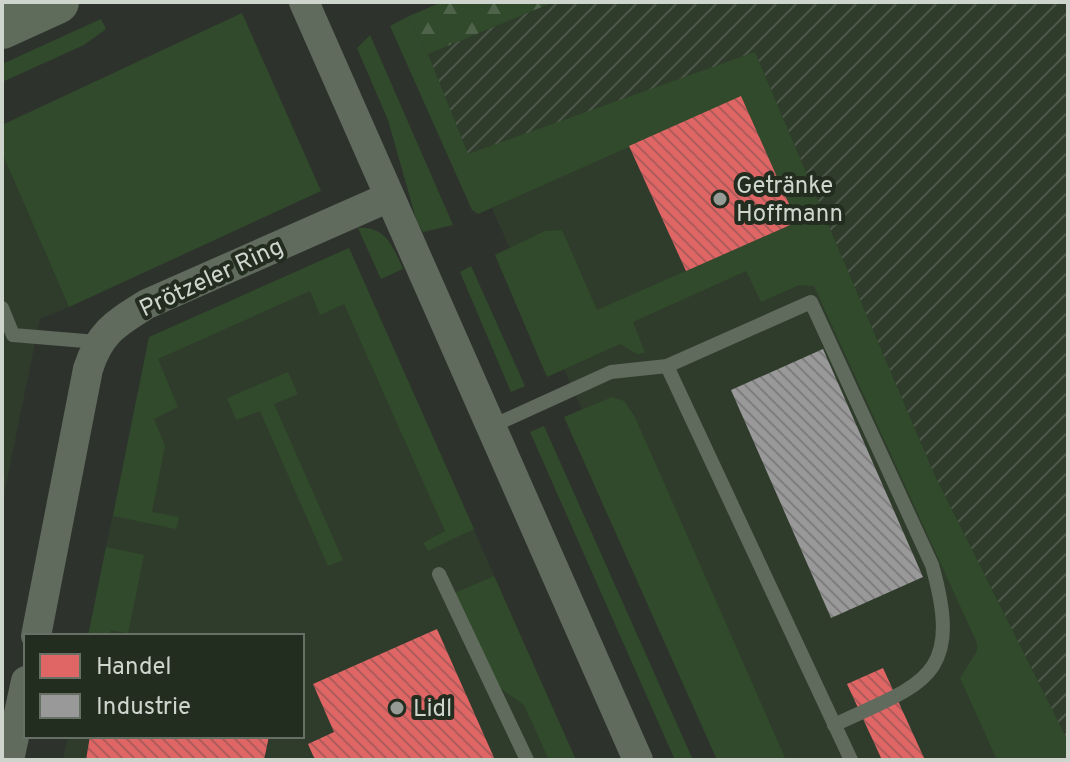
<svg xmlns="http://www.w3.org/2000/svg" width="1070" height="762" font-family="Overpass,sans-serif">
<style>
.built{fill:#2f3c2b}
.industrial{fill:url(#industrial-furrows)}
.green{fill:#314a2b}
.forest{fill:url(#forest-firs)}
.shops{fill:url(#shops-back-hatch)}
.industry{fill:url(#industry-back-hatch)}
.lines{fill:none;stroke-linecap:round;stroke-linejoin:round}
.service{stroke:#606b5d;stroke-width:14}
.minor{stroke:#606b5d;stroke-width:30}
.primary{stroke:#5f6b5b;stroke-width:44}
.poi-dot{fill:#969c95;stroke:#222c1f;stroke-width:3}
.labels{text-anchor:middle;stroke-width:8;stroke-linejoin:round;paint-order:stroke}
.poi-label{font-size:24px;fill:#ced5cd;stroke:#222c1f;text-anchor:start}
.street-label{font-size:24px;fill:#ced5cd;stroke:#222c1f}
</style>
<defs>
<pattern id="industrial-furrows" width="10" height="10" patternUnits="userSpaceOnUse" patternTransform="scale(2)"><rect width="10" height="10" fill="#2f3c2b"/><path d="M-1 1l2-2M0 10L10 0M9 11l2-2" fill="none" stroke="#4c5749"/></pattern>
<pattern id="forest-firs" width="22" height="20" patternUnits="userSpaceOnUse" patternTransform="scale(2)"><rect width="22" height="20" fill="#314a2b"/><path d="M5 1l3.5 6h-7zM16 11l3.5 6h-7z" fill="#4e6349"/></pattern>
<pattern id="shops-back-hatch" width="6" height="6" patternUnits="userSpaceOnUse" patternTransform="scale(2)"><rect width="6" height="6" fill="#e06666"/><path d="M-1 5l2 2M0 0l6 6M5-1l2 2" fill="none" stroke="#af5b5a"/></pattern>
<pattern id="industry-back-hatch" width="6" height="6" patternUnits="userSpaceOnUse" patternTransform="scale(2)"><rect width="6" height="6" fill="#999"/><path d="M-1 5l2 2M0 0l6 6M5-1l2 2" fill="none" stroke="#7e7e7e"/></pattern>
</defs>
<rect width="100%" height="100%" fill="#2d332c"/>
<g class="built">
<polygon points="755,52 934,474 1068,741 1068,760 739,760 468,155"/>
<polygon points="2,153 69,307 40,319 2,504"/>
<polygon points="349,248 576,760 63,760 68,736 302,736 302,636 88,636 149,337"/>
</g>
<polygon class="industrial" points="554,2 1068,2 1068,741 934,474 755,52 468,155 428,54"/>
<g class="green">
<polygon points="242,13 321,191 69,307 2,153 2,125"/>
<polygon points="407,17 428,54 468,154 755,52 934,474 1068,741 1068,760 997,760 960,678 977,651 977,643 814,286 799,285 761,302 746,271 633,322 645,353 637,354 620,344 547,377 495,255 545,231 562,230 597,310 797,222 741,97 478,214 472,210 390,26"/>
<polygon points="101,19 106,29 84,45 2,82 2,64"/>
<polygon points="370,35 453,225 423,232 417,222 388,120 357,48"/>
<path d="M358,228C386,226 393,247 403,269L381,279Z"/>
<polygon points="349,248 474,529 428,551 423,543 445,531 344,304 320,315 310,291 158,359 178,407 154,419 165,446 152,512 179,517 176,529 113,516 149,337"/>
<polygon points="471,266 525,386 511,392 460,272"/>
<polygon points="288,372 298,394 274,404 343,560 328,566 260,411 236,420 227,398"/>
<polygon points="612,397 624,401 635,417 786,760 717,760 564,417"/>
<polygon points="544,426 693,760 675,760 530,432"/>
<polygon points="106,547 144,555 128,634 111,630 110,636 88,636"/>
<polygon points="494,576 576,760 549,760 524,705 500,688 455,593"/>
</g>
<polygon class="forest" points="442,2 554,2 428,54 407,17"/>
<g class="shops">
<polygon points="741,96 797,222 686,271 629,146"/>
<polygon points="437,629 495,760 315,760 308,744 334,732 313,684"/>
<polygon points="883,668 925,760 882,760 847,684"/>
<polygon points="90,736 269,736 264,760 86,760"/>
</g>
<polygon class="industry" points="823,349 923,577 831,618 731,390"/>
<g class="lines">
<g class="service">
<polyline points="2,308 13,335 97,342"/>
<polyline points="667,366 851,760"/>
<path d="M490,427L611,372L667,366L811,302L932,565C964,678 924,683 834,725"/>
<polyline points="439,574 527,760"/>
</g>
<g class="minor">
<polyline points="304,2 638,760"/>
<path d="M36,636L88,369C100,332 115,324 147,304L387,198"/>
<polyline points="9,760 26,681"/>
</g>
<polyline class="primary" points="2,27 57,2"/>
</g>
<g class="poi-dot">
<circle cx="720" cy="199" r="8"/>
<circle cx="397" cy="708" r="8"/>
</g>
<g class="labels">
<g class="poi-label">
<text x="736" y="193">Getränke<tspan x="736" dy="28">Hoffmann</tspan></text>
<text x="413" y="716">Lidl</text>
</g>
<g class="street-label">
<text transform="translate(211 277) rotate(-25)" y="8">Prötzeler Ring</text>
</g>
</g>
<rect width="1070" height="762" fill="none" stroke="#ced5cd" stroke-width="8"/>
<rect x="24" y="634" width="280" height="104" fill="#222c1f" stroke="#677065" stroke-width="2"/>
<rect x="40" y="654" width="40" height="24" fill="#e06666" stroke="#677065" stroke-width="2"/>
<text x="96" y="674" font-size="24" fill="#ced5cd">Handel</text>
<rect x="40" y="694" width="40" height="24" fill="#999999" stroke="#677065" stroke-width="2"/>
<text x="96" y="714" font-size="24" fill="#ced5cd">Industrie</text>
</svg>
